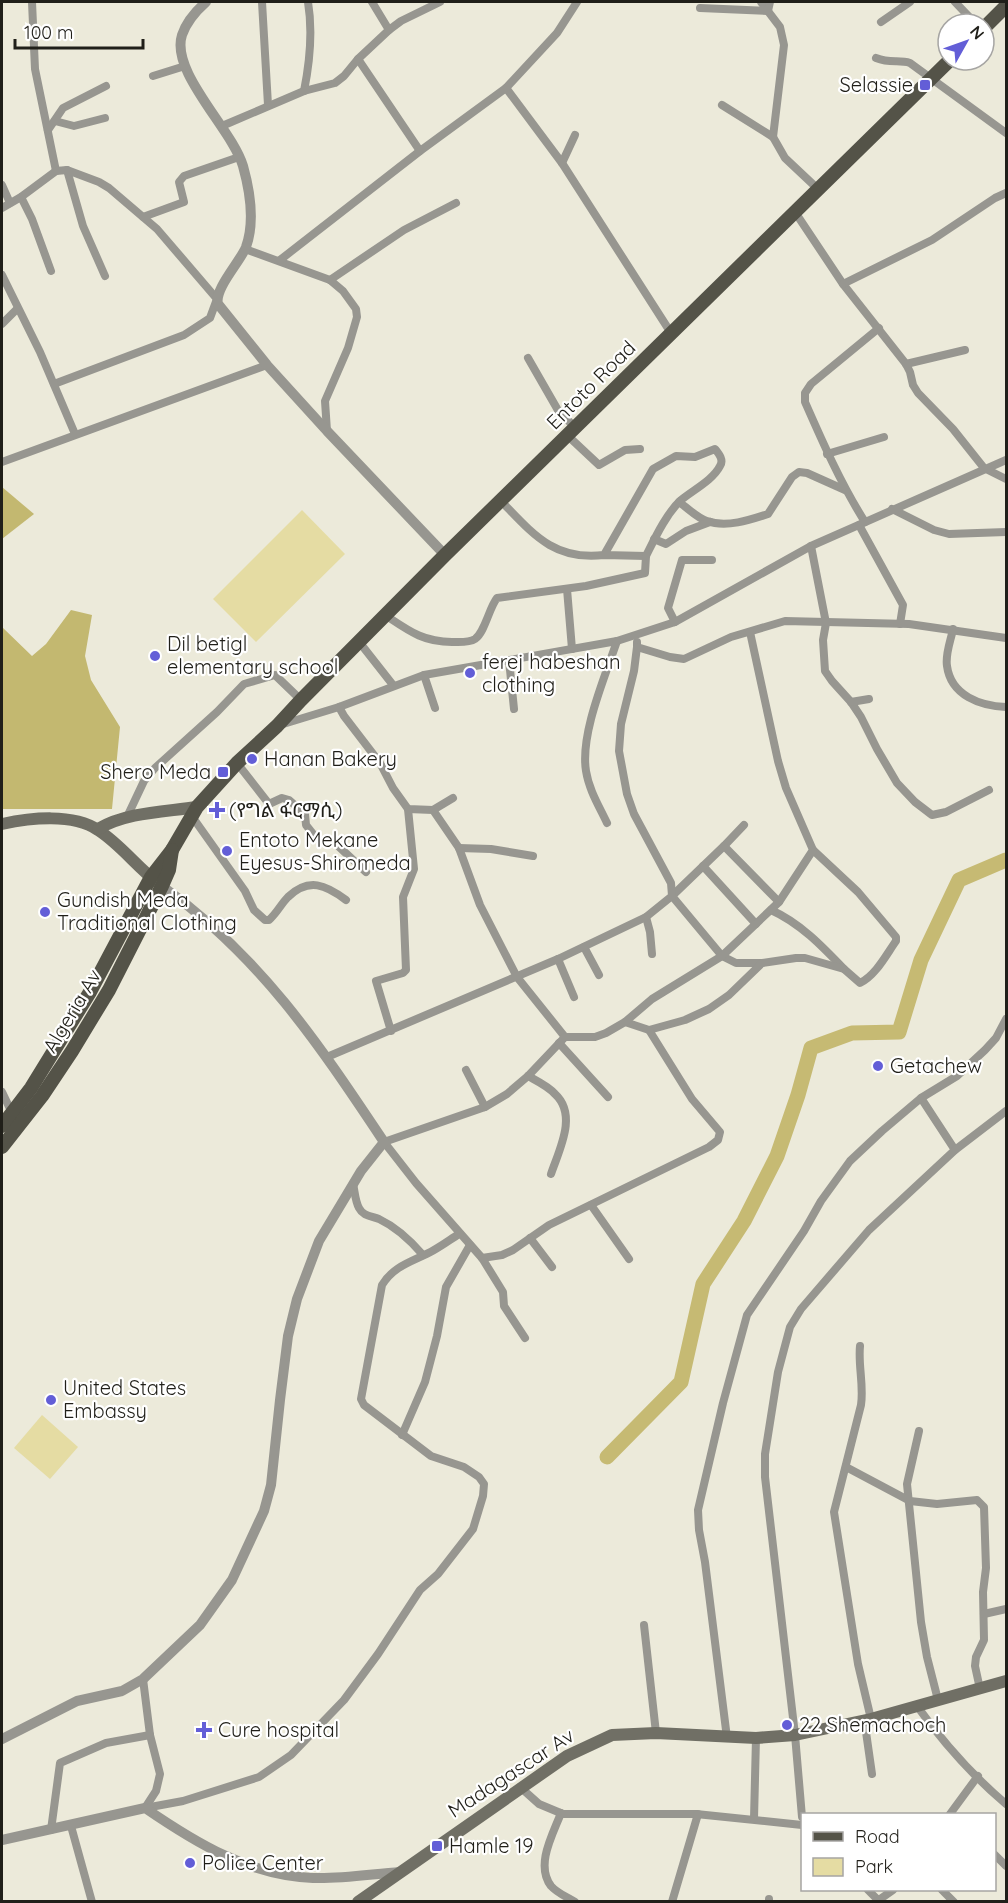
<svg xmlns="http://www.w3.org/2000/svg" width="1008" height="1903" font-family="Quicksand,'Noto Sans Ethiopic',sans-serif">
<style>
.green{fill:#e5dca3}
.forest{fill:#c3b870}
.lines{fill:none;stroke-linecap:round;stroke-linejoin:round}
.river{stroke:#c6ba73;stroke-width:15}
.minor{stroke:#979690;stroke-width:8}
.tertiary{stroke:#979690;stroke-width:10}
.secondary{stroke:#706f65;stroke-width:12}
.primary{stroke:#545348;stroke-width:14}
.poi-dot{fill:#635ed7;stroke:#fff;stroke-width:2}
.labels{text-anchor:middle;stroke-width:4.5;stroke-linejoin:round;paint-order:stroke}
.poi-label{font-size:20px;fill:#201f19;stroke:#fff;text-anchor:start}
.street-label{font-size:20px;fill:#201f19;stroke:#fff}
</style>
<rect width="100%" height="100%" fill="#eceada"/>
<g class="green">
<polygon points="302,510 345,554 256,642 213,599"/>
<polygon points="42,1415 78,1447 50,1479 14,1448"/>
</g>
<g class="forest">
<polygon points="2,487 34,514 2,539"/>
<polygon points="71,610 92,615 85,656 91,680 120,727 112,809 3,809 2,627 32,656 46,644"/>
</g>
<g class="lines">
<polyline class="river" points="607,1457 681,1382 703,1284 744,1221 777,1156 798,1095 811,1048 852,1033 899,1032 921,960 959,880 1006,860"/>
<g class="minor">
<polyline points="32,2 35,69 56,171"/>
<polyline points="262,2 268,105"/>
<polyline points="372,2 389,30"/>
<polyline points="761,2 780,27 784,45 773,137 785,158 819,190"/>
<polyline points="955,2 976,24"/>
<polyline points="700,8 768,11 770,2"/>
<polyline points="881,22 910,2"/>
<path d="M876,58C891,64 899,59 910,63L1006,133"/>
<polyline points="358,59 420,151"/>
<polyline points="153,76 185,66"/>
<polyline points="506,88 562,163 671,333"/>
<path d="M304,91C310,61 313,32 308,2"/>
<polyline points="722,105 773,137"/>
<polyline points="55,121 74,126 105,118"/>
<polyline points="222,126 304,91 335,83 344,76 358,59 389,30 401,21 440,2"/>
<polyline points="48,130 63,108 106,86"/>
<polyline points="562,163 575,135"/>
<polyline points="67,170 83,226 105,276"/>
<polyline points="2,185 10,203"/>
<polyline points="21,197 32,219 51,271"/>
<polyline points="2,208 21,197 56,171 67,170 99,182 109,188 157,229 217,299 210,318 184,335 54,384"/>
<polyline points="795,212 843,284 906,364 910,372 913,385 918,393 953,429 984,468 1006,479"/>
<polyline points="143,217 184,202 179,182 184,176 239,157"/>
<polyline points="245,249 330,280 343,291 356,309 357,317 348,348 325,401 327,431"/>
<polyline points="280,260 420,151 506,88 557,33 577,2"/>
<polyline points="2,275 40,352 75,434"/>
<polyline points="330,280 404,230 456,203"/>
<polyline points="843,284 932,240 995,198 1006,193"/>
<polyline points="2,324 17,309"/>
<polyline points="528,358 559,412 576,428"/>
<polyline points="906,364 965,350"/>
<polyline points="568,436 599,465 625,450 640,449"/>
<polyline points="827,454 884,437"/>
<polyline points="2,462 267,365"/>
<path d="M501,501C533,534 554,561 604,555L653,469L676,456L695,457L715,449C719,454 724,460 720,466C713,480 693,490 681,500C666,514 655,538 646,556L604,555"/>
<path d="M679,502C688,508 697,518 707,521C726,528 750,520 768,514L792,477L799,472L807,473L845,490"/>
<polyline points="892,509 934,530 949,534 1006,532"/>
<path d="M865,522C841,484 823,443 805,402V393L811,384L879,328"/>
<polyline points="859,525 903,605 900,624"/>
<polyline points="654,539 666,544 686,531 710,522"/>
<polyline points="811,546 826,623 823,640 825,671 832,681 851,702 861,717 877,749 897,783 915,802 932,815 946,812 989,790"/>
<polyline points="567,589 572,649"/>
<path d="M385,615C409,631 423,642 452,642C459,642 469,643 475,639C485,632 489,608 497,598L586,586L645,573L646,556"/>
<polyline points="675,622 668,608 682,560 712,560"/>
<path d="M953,629C951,640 945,654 947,666C951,696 981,706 1006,707"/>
<polyline points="637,642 637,647 670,657 684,659 731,637 785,621 909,624 1006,638"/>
<polyline points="360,643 393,685"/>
<polyline points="509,660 514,709"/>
<polyline points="424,675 435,708"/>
<polyline points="851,702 869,699"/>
<polyline points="339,707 344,716 380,763 393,788 408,809 433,810 459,848 480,905 517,977 565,1037"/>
<polyline points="280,725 339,707 424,675 617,641 675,622 811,546 1006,460"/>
<polyline points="237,763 269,804 282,798 289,800 305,814 306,825 317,839 336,844 366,872"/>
<polyline points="433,810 453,798"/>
<path d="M191,815L245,891L254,910L265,920H269C277,913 281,904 288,897C309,877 326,885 346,900"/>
<polyline points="127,817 144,781 155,768 217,712 244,684 275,675 301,700"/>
<path d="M607,823C599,806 589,790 586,771C580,734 605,677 617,641"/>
<polyline points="724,846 744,825"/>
<polyline points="459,848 491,849 533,856"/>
<polyline points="703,866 756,924"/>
<path d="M771,910C800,923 822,946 844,969"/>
<polyline points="646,917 650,932 652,954"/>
<polyline points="584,947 599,975"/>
<polyline points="558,959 574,997"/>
<polyline points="762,963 736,963 722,956 672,896 724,846 779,902"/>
<path d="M649,1030L685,1020L709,1009L729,995L762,963L796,958H805L844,969L860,983C876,975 886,955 896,941V937L858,892L813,850"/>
<polyline points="391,1031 376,981 403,973 406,970 403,897 414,869 408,809"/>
<polyline points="559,1043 608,1097"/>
<polyline points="327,1057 558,959 646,917 672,896 671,883 634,814 627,794 619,751 621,724 634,671 637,647"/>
<polyline points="466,1070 485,1107"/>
<path d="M528,1076C537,1081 548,1086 555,1094C578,1115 559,1150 551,1174"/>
<polyline points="2,1092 12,1113"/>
<polyline points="921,1098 955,1150"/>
<path d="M353,1184C355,1192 355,1201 359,1208C363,1216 371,1216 379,1219C396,1227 411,1241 423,1255"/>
<polyline points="591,1205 629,1259"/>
<polyline points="530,1238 552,1267"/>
<polyline points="482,1258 502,1255 513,1250 549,1225 709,1147 718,1140 720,1132 692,1099 649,1030 625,1022"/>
<polyline points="525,1338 504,1306 503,1292 482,1258 416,1183 384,1142 485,1107 507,1094 528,1076 565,1037 595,1037 606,1033 625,1022 652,999 722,956 779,902 813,850 786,788 778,761 750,632"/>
<path d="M860,1346C858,1366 864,1385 861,1405L834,1512L858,1664L871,1719L866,1732L872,1774"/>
<polyline points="919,1431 907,1484 921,1622 927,1657 938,1700"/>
<polyline points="402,1435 425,1382 437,1336 446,1287 470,1245"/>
<polyline points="846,1467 910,1501 937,1504 977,1500 984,1507 986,1568 983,1592 984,1640 976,1657 975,1666 980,1689"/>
<polyline points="984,1614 1006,1609"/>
<polyline points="644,1625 656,1733"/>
<polyline points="143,1679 150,1735 160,1774 156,1791 145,1808"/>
<path d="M917,1706C942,1741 973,1776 1006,1804"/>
<polyline points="727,1738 705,1562 699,1530 698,1510 723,1403 747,1315 804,1231 821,1201 850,1161 882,1131 921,1098 957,1076 985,1050 996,1038 1006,1019"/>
<polyline points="520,1787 539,1804 563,1814 696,1814 802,1825"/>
<path d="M145,1808L183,1801L259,1777L291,1755L344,1700L378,1654L420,1590L438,1574L473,1529L483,1496L484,1484L479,1477L464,1467L431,1456L364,1405L361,1399L382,1285C395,1264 415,1261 434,1250C443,1245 451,1239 459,1234"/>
<path d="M561,1813C553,1834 535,1865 551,1886C557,1893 567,1897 575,1902"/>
<polyline points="950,1814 978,1776"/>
<polyline points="802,1817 795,1735 765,1477 765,1454 778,1372 790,1327 801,1309 869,1230 955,1150 1006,1111"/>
<polyline points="754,1819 756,1738"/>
<polyline points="71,1826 92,1902"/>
<polyline points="51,1830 60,1763 106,1743 150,1735"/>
<polyline points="994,1854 1006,1866"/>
<polyline points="868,1890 880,1902"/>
<polyline points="942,1890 954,1902"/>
<polyline points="769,1899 769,1902"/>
<polyline points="672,1902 698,1814"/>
<polyline points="876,1902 893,1890"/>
</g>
<g class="tertiary">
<path d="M206,2C197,10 186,23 182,35C170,72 232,129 243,166C250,191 255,222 246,247C240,262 214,289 218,304L267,365L327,431L445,555"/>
<path d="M2,1739L77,1701L122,1691L143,1679L200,1625L232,1580L264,1511L271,1485L280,1400L288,1336L297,1299L319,1241L361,1171L384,1142C318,1043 261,957 162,886"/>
<path d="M2,1840L145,1808C196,1843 250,1876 313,1878C342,1879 372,1874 400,1872"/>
</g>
<g class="secondary">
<path d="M2,824C30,818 73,813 98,830C120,844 137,867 158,883"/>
<path d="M98,829C127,812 164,812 197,807"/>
<polyline points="358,1902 567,1756 612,1735 656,1733 756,1738 795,1735 871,1719 1006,1681"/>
</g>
<g class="primary">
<polyline points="984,28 1006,6"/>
<polyline points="2,1126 31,1088 90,992 151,877 172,850 197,807 237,763 277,726 301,700 445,555 950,60"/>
<polyline points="2,1147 42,1096 72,1051 109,990 162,886 169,870 172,850"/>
</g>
</g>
<g class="poi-dot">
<rect x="919" y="79" width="12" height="12" rx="3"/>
<circle cx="155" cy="656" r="6"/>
<circle cx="470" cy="673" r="6"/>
<circle cx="252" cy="759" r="6"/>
<rect x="217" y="766" width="12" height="12" rx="3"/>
<path d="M214 801h6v6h6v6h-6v6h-6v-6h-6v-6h6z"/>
<circle cx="227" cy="851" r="6"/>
<circle cx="45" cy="912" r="6"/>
<circle cx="878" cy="1066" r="6"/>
<circle cx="51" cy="1400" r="6"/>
<circle cx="787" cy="1725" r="6"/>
<path d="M201 1721h6v6h6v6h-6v6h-6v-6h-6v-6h6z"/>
<rect x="431" y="1840" width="12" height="12" rx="3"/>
<circle cx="190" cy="1863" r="6"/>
</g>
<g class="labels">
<g class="poi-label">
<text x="913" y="92" text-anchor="end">Selassie</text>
<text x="167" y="651">Dil betigl<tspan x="167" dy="23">elementary school</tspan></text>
<text x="482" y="669">ferej habeshan<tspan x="482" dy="23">clothing</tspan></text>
<text x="264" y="766">Hanan Bakery</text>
<text x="211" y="779" text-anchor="end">Shero Meda</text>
<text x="229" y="817">(የግል ፋርማሲ)</text>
<text x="239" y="847">Entoto Mekane<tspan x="239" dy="23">Eyesus-Shiromeda</tspan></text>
<text x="57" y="907">Gundish Meda<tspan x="57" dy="23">Traditional Clothing</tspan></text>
<text x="890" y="1073">Getachew</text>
<text x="63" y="1395">United States<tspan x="63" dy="23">Embassy</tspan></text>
<text x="799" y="1732">22 Shemachoch</text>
<text x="218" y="1737">Cure hospital</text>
<text x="449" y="1853">Hamle 19</text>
<text x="202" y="1870">Police Center</text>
</g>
<g class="street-label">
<text transform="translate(591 385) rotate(-45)" y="7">Entoto Road</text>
<text transform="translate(72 1011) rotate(-59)" y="7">Algeria Av</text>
<text transform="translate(511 1773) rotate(-33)" y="7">Madagascar Av</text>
</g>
</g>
<rect width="1008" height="1903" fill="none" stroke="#201f19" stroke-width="6"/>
<rect x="801" y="1813" width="195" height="78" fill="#ffffff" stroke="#a6a5a3" stroke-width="1.5"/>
<rect x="813" y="1832" width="30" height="9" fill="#545348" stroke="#a6a5a3" stroke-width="1.5"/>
<text x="855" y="1843" font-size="18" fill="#201f19">Road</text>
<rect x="813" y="1858" width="30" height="18" fill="#e5dca3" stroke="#a6a5a3" stroke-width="1.5"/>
<text x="855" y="1873" font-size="18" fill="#201f19">Park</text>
<g transform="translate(966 42) rotate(50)"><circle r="28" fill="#ffffff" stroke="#a6a5a3" stroke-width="1.5"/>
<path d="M0-4.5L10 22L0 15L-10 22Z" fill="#635ed7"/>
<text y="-9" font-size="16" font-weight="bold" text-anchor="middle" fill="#201f19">N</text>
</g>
<path d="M15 39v9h128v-9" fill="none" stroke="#201f19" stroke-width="3"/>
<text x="24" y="39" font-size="18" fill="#201f19" stroke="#ffffff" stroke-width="4.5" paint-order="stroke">100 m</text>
</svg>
